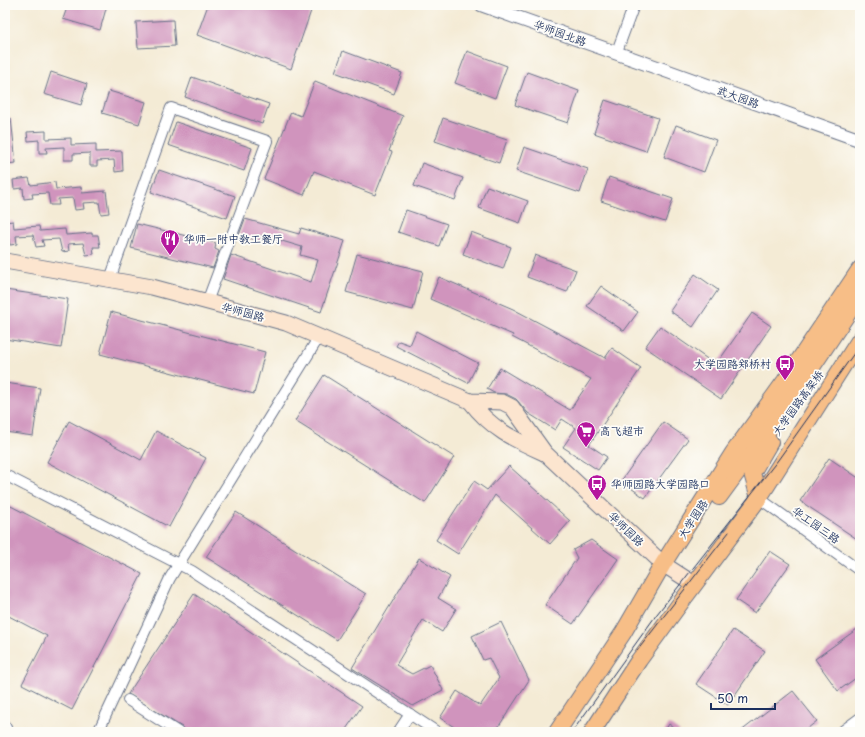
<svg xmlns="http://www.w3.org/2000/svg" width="865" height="737" font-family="'Playpen Sans','LXGW WenKai TC',sans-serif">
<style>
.building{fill:#d094bd}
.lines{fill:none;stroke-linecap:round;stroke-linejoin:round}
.minor-casing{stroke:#677188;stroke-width:12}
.tertiary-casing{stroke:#677188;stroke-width:15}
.secondary-casing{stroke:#677188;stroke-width:17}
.primary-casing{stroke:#677188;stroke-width:18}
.minor{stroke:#fff;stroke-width:10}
.tertiary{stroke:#fff;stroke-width:13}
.secondary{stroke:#fce5cf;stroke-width:15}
.primary{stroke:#f7be87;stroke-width:16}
.tram{stroke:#1b2f5e;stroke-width:1}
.labels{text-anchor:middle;stroke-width:3.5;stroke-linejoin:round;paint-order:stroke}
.street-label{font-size:11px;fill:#1b2f5e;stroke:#fdfcf7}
.poi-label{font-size:11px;fill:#1b2f5e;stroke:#fdfcf7;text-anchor:start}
</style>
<rect width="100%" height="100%" fill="#fdfcf7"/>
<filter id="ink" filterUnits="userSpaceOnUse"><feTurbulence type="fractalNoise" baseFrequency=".025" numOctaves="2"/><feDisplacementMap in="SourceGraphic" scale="8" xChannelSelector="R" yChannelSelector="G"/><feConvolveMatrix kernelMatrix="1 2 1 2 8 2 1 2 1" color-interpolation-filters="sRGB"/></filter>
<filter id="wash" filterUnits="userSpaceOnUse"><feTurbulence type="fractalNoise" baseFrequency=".012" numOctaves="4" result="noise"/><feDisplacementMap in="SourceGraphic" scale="16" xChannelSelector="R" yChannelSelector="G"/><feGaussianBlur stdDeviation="0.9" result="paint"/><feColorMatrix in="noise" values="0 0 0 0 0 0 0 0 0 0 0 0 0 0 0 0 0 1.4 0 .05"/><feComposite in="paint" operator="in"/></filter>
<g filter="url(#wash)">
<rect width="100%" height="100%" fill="#f4ebd5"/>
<g id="blocks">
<g class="building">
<polygon points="68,5 107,5 100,30 63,19"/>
<polygon points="208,5 313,5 291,69 197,35"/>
<polygon points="173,20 175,46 138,48 136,22"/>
<polygon points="343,51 402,73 394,94 335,72"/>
<polygon points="467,51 507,66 495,98 455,83"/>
<polygon points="51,72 87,84 81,105 44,94"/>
<polygon points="527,72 579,91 568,123 515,105"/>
<polygon points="192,77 269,104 262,124 185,97"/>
<polygon points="315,81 403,116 389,151 392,152 375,195 314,171 304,195 264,179 291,112 301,116"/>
<polygon points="109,91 146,102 139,124 102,113"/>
<polygon points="605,100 658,118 646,151 594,133"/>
<polygon points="11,118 16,163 5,164 5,119"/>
<polygon points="443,118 507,140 499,163 435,141"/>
<polygon points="176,122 252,148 244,171 168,145"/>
<polygon points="676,125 716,140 704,172 664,157"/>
<polygon points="46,131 46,139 71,138 71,145 96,144 96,152 122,151 123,171 115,172 114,160 97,161 97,166 90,166 90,153 73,154 73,160 64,160 64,147 46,148 47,153 39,153 39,140 28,141 27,132"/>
<polygon points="524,147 588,169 580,193 516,171"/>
<polygon points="422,163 463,178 455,200 414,186"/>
<polygon points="159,170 235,196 227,218 151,192"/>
<polygon points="609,177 673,199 665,222 601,201"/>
<polygon points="29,178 31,185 55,182 56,189 81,187 82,193 106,191 109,213 101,214 99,202 83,203 84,209 75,210 73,198 58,199 59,205 50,205 48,193 32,194 33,198 24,199 23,188 14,189 13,180"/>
<polygon points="487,186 528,201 520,223 479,208"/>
<polygon points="406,210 447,224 439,246 398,232"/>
<polygon points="245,219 299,234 301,228 345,241 321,312 223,279 231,255 311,282 318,260 300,255 302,247 262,235 260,241 239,235"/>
<polygon points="13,221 14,228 39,226 40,231 65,229 66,235 92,233 92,235 98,235 100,247 93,247 94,254 86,255 83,243 68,244 69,251 62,252 59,239 42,240 44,246 36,247 33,235 16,236 17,244 10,245 7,231 5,232 5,222"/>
<polygon points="137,224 216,243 215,249 219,251 213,268 131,248"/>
<polygon points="471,232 511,247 503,269 463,254"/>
<polygon points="357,254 423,271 413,310 346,292"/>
<polygon points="535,255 576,270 567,292 527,277"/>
<polygon points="695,274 718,290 693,327 670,311"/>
<polygon points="439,277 513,309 605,358 612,348 641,368 589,445 607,457 598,470 563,447 576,428 562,419 555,430 528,413 516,399 506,394 494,393 487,389 500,368 570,410 591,379 512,337 513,335 430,299"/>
<polygon points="601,286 638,312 624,331 587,306"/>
<polygon points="5,290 68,299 61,348 5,339"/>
<polygon points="111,312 265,352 254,394 100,354"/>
<polygon points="752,313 771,326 721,399 645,347 660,326 716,365"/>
<polygon points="416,331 478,363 468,383 396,346 399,341 410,345"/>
<polygon points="324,375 454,457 425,503 295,421"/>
<polygon points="5,383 40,388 33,436 5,432"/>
<polygon points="69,421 141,460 156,431 206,458 169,527 47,462"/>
<polygon points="663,422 688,439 645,498 621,481"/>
<polygon points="829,458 860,479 860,541 800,501"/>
<polygon points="509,466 570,521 550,544 495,495 458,554 436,540 474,481 487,490"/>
<polygon points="5,503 142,574 72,710 22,684 47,636 5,614"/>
<polygon points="236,512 366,594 337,640 206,557"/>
<polygon points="591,540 618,559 573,624 545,605 577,558 573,550"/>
<polygon points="770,551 790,564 755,613 736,600"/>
<polygon points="419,558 450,577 438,598 456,609 442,632 423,620 396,665 412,674 430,665 443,690 413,706 352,668"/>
<polygon points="194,594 362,706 344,732 184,732 182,727 128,694"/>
<polygon points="501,622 529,680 495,732 462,732 440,718 457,691 480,706 499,678 489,658 483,660 472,636"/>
<polygon points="860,627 860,675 838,691 815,659"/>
<polygon points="733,630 765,651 728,705 696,684"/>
<polygon points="793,691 817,721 803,732 740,732"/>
<polygon points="669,724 680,732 664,732"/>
</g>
</g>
</g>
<g filter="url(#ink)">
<use href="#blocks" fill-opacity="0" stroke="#677188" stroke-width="1"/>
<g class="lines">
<g class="minor-casing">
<g id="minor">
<polyline points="616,54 634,5"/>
<polyline points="110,279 171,108 267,141 207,302"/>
<polyline points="5,475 192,571 437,732"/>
<polyline points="759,498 860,571"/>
<polyline points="128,700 178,732"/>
<polyline points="5,726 8,732"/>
<polyline points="98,732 170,578 319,337"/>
<polyline points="398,732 410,714"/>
<polyline points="841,732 860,718"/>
</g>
</g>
<g class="tertiary-casing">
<polyline id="tertiary" points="482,5 860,140"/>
</g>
<g class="secondary-casing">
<g id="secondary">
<polyline points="5,261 152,287 286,323 470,401 502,402 512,407 545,453 663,564 694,584"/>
<path d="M470,401C491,429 513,439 544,453"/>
</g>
</g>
<g class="primary-casing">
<g id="primary">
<polyline points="719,497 788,403 860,295"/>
<polyline points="759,498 752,473 770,442"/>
<polyline points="557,732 623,633 663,564 733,453 785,381 860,269"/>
<polyline points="592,732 639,660 679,605 759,498 860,339"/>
</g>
</g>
<use href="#minor" class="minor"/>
<use href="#tertiary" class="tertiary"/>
<use href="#secondary" class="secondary"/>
<use href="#primary" class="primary"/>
<g class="tram">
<polyline points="637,651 729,532"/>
<polyline points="572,732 657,614 778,460 860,345"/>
</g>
</g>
</g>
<defs>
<g id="restaurant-pin" transform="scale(1)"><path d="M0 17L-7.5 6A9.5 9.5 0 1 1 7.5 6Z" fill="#b5179e" stroke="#fdfcf7"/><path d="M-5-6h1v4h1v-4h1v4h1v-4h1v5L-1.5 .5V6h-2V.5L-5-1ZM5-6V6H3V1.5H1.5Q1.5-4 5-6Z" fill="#fff"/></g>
<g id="bus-pin" transform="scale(1)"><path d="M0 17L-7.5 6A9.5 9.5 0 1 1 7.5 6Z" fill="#b5179e" stroke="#fdfcf7"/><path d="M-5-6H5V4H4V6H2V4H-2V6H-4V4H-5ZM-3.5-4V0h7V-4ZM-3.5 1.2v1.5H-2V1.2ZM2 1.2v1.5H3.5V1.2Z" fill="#fff"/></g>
<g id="supermarket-pin" transform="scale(1)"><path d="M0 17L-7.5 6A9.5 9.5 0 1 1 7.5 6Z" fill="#b5179e" stroke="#fdfcf7"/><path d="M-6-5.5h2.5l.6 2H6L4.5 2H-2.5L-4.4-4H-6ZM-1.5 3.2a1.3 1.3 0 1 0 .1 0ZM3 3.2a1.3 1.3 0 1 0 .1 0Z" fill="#fff"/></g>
</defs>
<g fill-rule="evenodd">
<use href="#restaurant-pin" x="170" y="239"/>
<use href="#bus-pin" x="785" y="364"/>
<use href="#supermarket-pin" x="586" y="431"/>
<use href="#bus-pin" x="597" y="484"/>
</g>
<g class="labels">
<g class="street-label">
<text transform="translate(560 33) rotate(20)" y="4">华师园北路</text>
<text transform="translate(738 97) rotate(20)" y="4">武大园路</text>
<text transform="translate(243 312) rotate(15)" y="4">华师园路</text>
<text transform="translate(798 403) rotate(-54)" y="4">大学园路高架桥</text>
<text transform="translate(693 519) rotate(-57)" y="4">大学园路</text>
<text transform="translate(816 525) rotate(35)" y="4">华工园三路</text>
<text transform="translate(626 529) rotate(44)" y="4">华师园路</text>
</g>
<g class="poi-label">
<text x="184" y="243">华师一附中教工餐厅</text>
<text x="771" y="368" text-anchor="end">大学园路郑桥村</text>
<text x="600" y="435">高飞超市</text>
<text x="611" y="488">华师园路大学园路口</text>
</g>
</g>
<rect width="865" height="737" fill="none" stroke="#fdfcf7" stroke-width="20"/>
<path d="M711 703v6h64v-6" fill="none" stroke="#1b2f5e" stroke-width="2"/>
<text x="717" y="703" font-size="12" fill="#1b2f5e" stroke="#fdfcf7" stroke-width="3" paint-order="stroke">50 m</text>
</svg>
